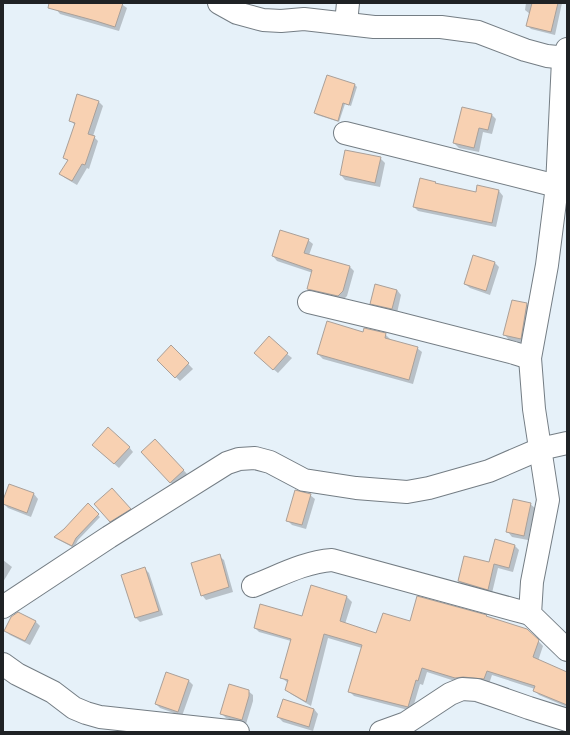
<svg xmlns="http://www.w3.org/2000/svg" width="570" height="735" font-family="Manrope,sans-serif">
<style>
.shadow{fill:#0003}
.building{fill:#f8d1b2;stroke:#aaa099}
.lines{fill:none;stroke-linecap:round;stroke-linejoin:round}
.street-casing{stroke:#747d84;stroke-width:24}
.street{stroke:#fff;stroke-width:22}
</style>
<rect width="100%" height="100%" fill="#e6f1f9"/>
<g class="shadow">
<polygon points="57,3 120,3 127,8 119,31 60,14 56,9"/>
<polygon points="526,3 562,3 555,35 531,29 527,25 530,14 525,10"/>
<polygon points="355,85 357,87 351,106 345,104 339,122 317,115 315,113"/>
<polygon points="99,102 103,106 93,136 98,141 89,169 87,168 77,185 65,178 60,174 68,161 65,158 75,125 70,120"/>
<polygon points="492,115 496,119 492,134 483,132 479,152 459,148 454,143"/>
<polygon points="380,158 385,163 380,187 345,180 341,175"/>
<polygon points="421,179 435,183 437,185 477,193 478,187 499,191 503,196 496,227 418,211 414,207"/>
<polygon points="308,240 313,244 309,255 350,267 354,271 347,296 343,300 312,293 308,289 313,273 277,261 273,256"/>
<polygon points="494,262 499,267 490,295 470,288 465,284"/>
<polygon points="397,290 401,295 397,313 376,308 371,303"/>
<polygon points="527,304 531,309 525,343 509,340 505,335"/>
<polygon points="364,333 385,334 390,339 390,340 417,348 422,352 413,384 323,359 318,354"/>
<polygon points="171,346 193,369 180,381 158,360"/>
<polygon points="287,354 292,358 278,373 260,358"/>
<polygon points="155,440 188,475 175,487 142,452"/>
<polygon points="129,447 133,452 119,468 97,449"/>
<polygon points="10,485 34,494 38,499 31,517 8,508 3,503"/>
<polygon points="117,494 134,514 115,525 111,521"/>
<polygon points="310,495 315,499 306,529 292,525 288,521"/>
<polygon points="530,504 535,508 528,540 512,537 508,532"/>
<polygon points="88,505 100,517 78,540 74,548 57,539 55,537 65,529"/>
<polygon points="515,546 519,550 513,572 498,568 492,593 463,586 459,581 489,563"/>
<polygon points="219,556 224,560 233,592 206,600 202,595"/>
<polygon points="3,560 12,567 3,582"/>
<polygon points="145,569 149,573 163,615 140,622 136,618"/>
<polygon points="312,586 347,597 352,602 345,624 377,635 411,623 488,618 527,629 543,646 538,661 567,673 567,707 539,695 535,691 535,689 492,675 489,684 461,683 427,672 423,685 420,684 412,711 354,696 350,692 362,648 328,638 311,706 291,694 286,689 288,683 282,678 291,641 259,632 255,628 303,617"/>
<polygon points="35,621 40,626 30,645 10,635 5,631"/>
<polygon points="189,681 193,685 182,716 160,708 156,704"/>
<polygon points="248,691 253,695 253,701 246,724 226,718 221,713"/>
<polygon points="314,709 318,714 313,731 283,722 278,717"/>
</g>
<g class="building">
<polygon points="49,3 123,3 115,27 96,21 48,8"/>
<polygon points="532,3 558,3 551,32 526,26"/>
<polygon points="327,75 355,84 349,105 343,103 338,121 314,113"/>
<polygon points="77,94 99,101 88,134 95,136 85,165 82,164 72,181 59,174 68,160 63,158 75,123 69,121"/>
<polygon points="462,107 492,114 488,130 479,128 474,148 453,143"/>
<polygon points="345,150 381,157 375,183 340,175"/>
<polygon points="420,178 436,182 435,183 476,192 477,185 499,190 492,223 413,207"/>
<polygon points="280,230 309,239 304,253 350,266 343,291 338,296 307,289 312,270 272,256"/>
<polygon points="473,255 495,262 486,291 464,284"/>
<polygon points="375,284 397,290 392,309 370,304"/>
<polygon points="512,300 527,303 521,339 503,335"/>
<polygon points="327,321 363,332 364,328 386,333 385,338 418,347 409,380 317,354"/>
<polygon points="269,336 288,353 273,370 254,353"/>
<polygon points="171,345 189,363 175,378 157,360"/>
<polygon points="108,427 130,447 114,464 92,445"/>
<polygon points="155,439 184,470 170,483 141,452"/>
<polygon points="9,484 34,493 27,513 3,504 3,500"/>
<polygon points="112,488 131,509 110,522 94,504"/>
<polygon points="295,490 311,494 302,525 286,521"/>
<polygon points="513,499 531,503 524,536 506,532"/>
<polygon points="88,503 99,514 76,538 72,546 54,537 64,529"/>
<polygon points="495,539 515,545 509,568 494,564 488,590 458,581 464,556 489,562"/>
<polygon points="220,554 229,587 201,596 191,563"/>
<polygon points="145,567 159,611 135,618 121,575"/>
<polygon points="311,585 347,596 340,621 376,633 383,613 410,621 417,596 487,615 486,616 527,629 539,640 533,657 567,672 567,705 533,691 535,686 487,671 484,679 463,677 455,678 422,668 418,681 416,680 408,707 348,692 362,645 324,634 306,702 285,690 288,680 280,678 291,639 254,628 260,604 302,616"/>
<polygon points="18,612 36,621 25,641 4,631 11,617"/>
<polygon points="166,672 189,680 178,712 155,704"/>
<polygon points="229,684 249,690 249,696 242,720 220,714"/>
<polygon points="283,699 314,709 309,727 277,717"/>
</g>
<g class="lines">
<g class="street-casing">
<g id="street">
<polyline points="219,3 237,13 263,20 281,21 304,19 374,27 441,27 478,32 525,50 547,56 557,57 563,60"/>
<polyline points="346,23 348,3"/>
<polyline points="567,49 563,60 557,186 547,265 530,358 534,409 548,500 532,582 530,614 567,650"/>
<polyline points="345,133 557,186 567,189"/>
<polyline points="309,302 393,322 514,353 530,358"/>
<path d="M253,586C279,576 304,562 332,560L530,614"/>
<polyline points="3,607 109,537 227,463 239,459 255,458 270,462 304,480 356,488 407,492 429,488 489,471 540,449 567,443"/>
<polyline points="3,664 17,674 53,692 74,708 86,713 100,717 238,732"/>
<polyline points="381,732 406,723 450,694 462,689 477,690 492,695 529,708 567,720"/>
</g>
</g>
<use href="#street" class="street"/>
</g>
<rect width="570" height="735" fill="none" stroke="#1f2225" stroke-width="8"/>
</svg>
